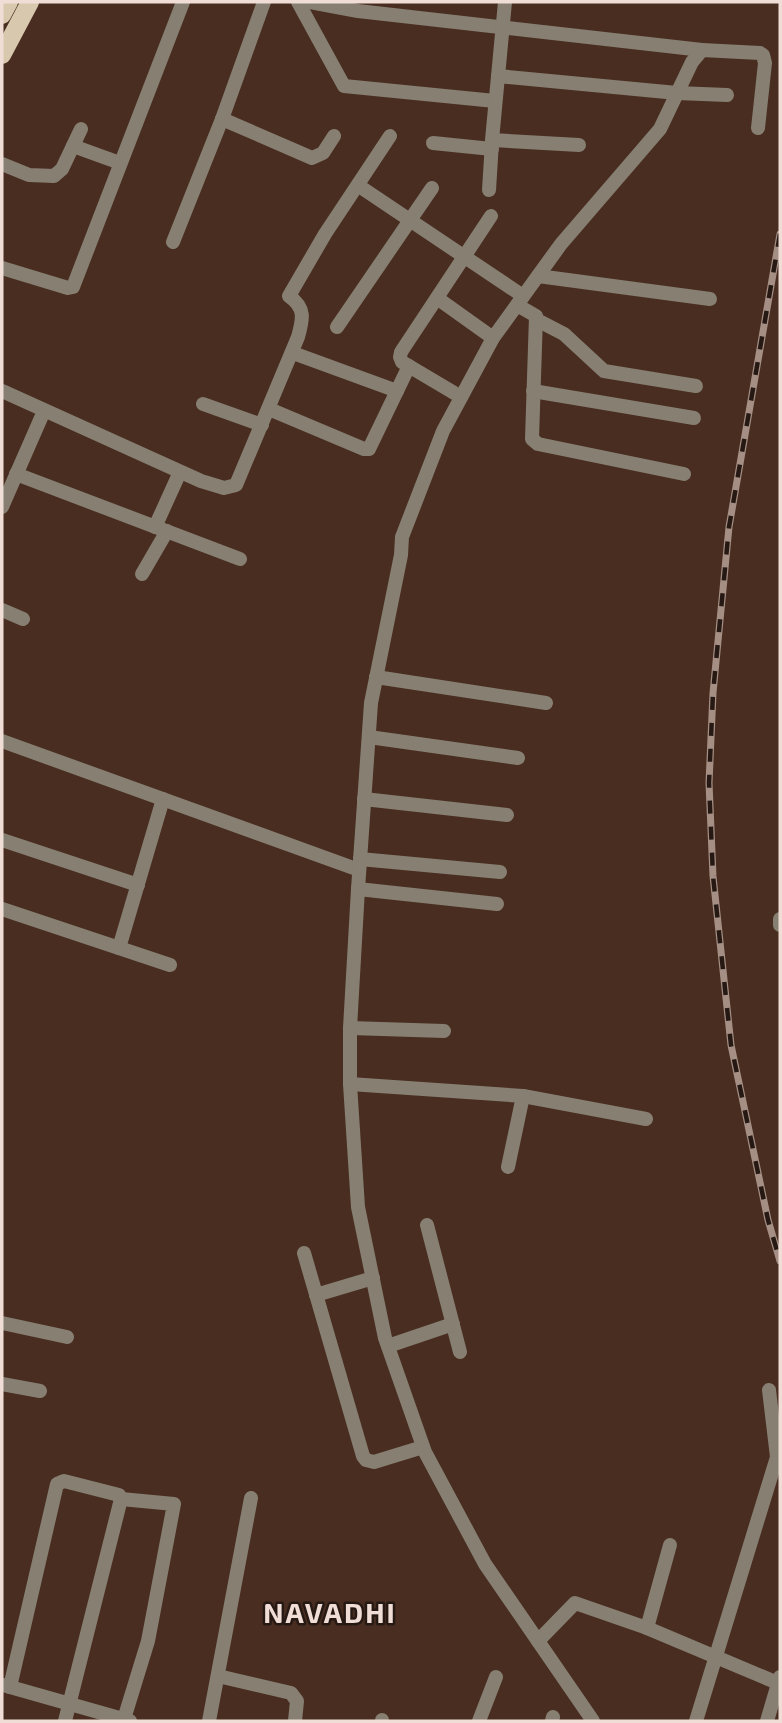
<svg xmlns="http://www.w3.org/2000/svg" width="782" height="1723" font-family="'Exo 2',sans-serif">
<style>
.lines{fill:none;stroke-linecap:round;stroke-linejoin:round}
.street{stroke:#867f72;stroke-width:14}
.primary{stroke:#d8c8ae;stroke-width:18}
.rail-casing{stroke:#a58f85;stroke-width:7}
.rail{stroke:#261913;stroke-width:4.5;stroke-dasharray:13;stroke-linecap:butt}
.labels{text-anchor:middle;stroke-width:5;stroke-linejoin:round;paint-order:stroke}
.district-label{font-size:28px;font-weight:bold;letter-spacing:2px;fill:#f0ded6;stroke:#261913}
</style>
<rect width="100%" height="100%" fill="#482d20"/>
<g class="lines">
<g class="street">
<polyline points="298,2 344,86 495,101"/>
<polyline points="310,2 358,11 702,50"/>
<polyline points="505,2 492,140 579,145"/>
<polyline points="498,76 677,93 727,95"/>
<polyline points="222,119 312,158 323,153 334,136"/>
<polyline points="433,143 492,149"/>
<polyline points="73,146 120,163"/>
<polyline points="2,164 29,175 54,176 62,169 81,129"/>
<polyline points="359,186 523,296"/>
<polyline points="489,190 492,142"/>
<polyline points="173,242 222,119 264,2"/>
<polyline points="2,268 68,288 73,287 183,2"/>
<polyline points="538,276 710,299"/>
<polyline points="437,298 493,338"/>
<polyline points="517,305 536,316 532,439 538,444 684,474"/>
<polyline points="537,320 564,334 604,371 696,386"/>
<polyline points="337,327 432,188"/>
<polyline points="293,353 397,391"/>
<path d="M2,391L201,481L224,488L236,485L298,337C303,319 306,308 289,296L325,234L390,136"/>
<polyline points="533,391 694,418"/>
<polyline points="461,397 402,362 400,357 401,352 491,216"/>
<polyline points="203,404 262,425"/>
<polyline points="269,409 364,449 369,449 409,366"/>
<polyline points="16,474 240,559"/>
<polyline points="2,507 44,411"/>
<polyline points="155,527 180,472"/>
<polyline points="142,574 167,531"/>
<polyline points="2,610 23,619"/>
<polyline points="376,677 546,703"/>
<polyline points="369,737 518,758"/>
<polyline points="2,741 359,870"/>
<polyline points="364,799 507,815"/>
<polyline points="2,840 138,885"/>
<polyline points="360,859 500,872"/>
<polyline points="358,889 497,904"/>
<polyline points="2,909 170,965"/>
<polyline points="780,919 780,925"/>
<polyline points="119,948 163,799"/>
<polyline points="350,1028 444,1031"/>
<polyline points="350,1084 523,1096 646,1119"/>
<polyline points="508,1167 523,1096"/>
<polyline points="427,1225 460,1352"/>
<polyline points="304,1253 363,1456 366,1460 374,1462 423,1447"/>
<polyline points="316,1295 373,1278"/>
<polyline points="2,1323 67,1337"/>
<polyline points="388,1346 453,1324"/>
<polyline points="2,1384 40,1391"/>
<polyline points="121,1499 174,1504 148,1641 124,1719"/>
<polyline points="647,1628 670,1545"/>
<polyline points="538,1641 575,1603 647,1628 780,1684"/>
<polyline points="218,1676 291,1693 297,1701 295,1721"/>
<polyline points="3,1685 130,1721"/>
<polyline points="10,1687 57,1484 64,1481 119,1495 121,1499 65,1721"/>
<polyline points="209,1721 251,1498"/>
<polyline points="382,1721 382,1720"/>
<polyline points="479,1721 496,1677"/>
<polyline points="552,1721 553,1717"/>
<polyline points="593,1721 485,1564 425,1452 385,1338 358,1207 350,1084 350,1028 358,889 371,703 401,555 402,537 443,431 493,338 561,244 660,129 692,62 702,50 760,53 763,55 765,63 758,128"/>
<polyline points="696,1721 777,1457 769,1390"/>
<polyline points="767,1721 780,1677"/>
</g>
<g class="primary">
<polyline points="2,15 9,2"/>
<polyline points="2,55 30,2"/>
</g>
<g class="rail-casing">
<polyline id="rail" points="780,234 729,527 713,693 709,783 713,876 731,1045 768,1220 780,1261"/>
</g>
<use href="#rail" class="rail"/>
</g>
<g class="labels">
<g class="district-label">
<text x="330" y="1623">NAVADHI</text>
</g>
</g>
<rect width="782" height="1723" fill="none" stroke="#f0ded6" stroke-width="7"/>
</svg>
